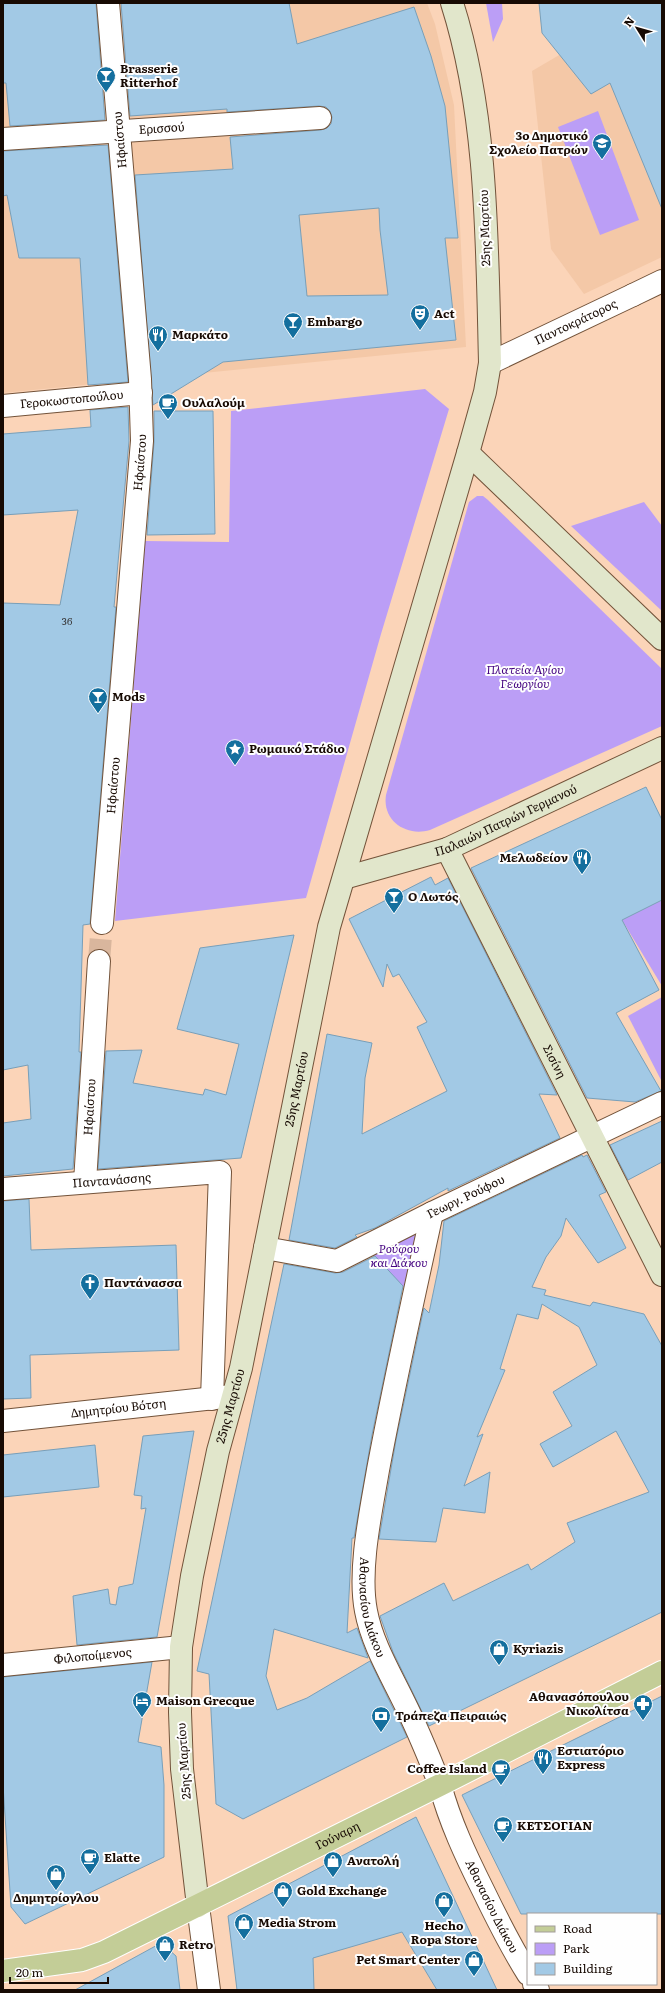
<svg xmlns="http://www.w3.org/2000/svg" width="665" height="1993" font-family="Literata,serif">
<style>
.built{fill:#f4c8a7}
.green{fill:#bb9ef6}
.building{fill:#a2c9e5;stroke:#789fb9;fill-rule:evenodd}
.lines{fill:none;stroke-linecap:round;stroke-linejoin:round}
.pedestrian-tunnel{stroke:#d9b69d;stroke-width:22;stroke-dasharray:22 11;stroke-linecap:butt}
.pedestrian-casing{stroke:#73533a;stroke-width:24}
.minor-casing{stroke:#73533a;stroke-width:24}
.tertiary-casing{stroke:#73533a;stroke-width:24}
.secondary-casing{stroke:#73533a;stroke-width:24}
.primary-casing{stroke:#fff;stroke-width:24}
.pedestrian{stroke:#fff;stroke-width:22}
.minor{stroke:#fff;stroke-width:22}
.tertiary{stroke:#fff;stroke-width:22}
.secondary{stroke:#e1e6cb;stroke-width:22}
.primary{stroke:#c3cd97;stroke-width:22}
.labels{text-anchor:middle;stroke-width:4;stroke-linejoin:round;paint-order:stroke}
.number-label{font-size:10px;fill:#3a3a3c}
.poi-label{font-size:12px;font-weight:bold;fill:#170a03;stroke:#fefefe;text-anchor:start}
.street-label{font-size:12px;fill:#170a03;stroke:#fefefe}
.park-label{font-size:12px;font-style:italic;fill:#450481;stroke:#fefefe}
</style>
<rect width="100%" height="100%" fill="#fbd4b8"/>
<g class="built">
<polygon points="3,3 427,3 435,24 454,105 466,347 3,393"/>
<polygon points="648,3 662,36 662,257 584,294 551,249 532,71"/>
<polygon points="416,1817 493,1983 476,1990 237,1990 228,1916"/>
</g>
<g class="green">
<polygon points="486,3 502,3 503,19 493,42"/>
<polygon points="598,111 639,220 600,235 558,127"/>
<polygon points="425,389 449,409 381,634 306,898 115,921 145,541 229,542 231,411"/>
<path d="M477,496H483L488,500L662,669V726L430,830C406,837 382,821 386,795L469,502Z"/>
<polygon points="644,502 662,526 662,611 571,526"/>
<polygon points="662,900 662,986 622,920"/>
<polygon points="662,997 662,1079 661,1080 628,1016"/>
<polygon points="427,1219 406,1290 372,1253"/>
</g>
<g class="building">
<polygon points="3,3 96,3 105,120 10,126 6,83 3,83"/>
<path d="M121,3H289L297,44L414,7L431,56L445,106L458,238H445L456,340L223,362L153,405L135,175L233,169L230,137L321,130L327,128L331,124L332,117L330,111L326,107L319,106L227,112V109L130,116ZM379,208L380,230L388,295L307,296L299,215Z"/>
<polygon points="539,3 662,3 662,209 610,83 591,94 542,33"/>
<polygon points="108,145 128,382 88,385 80,258 19,258 7,195 3,196 3,151"/>
<polygon points="128,407 129,441 114,607 116,607 90,924 83,925 79,1052 81,1052 73,1169 3,1176 3,1123 31,1119 28,1065 3,1070 3,603 60,605 78,510 3,515 3,434 91,427 90,410"/>
<polygon points="154,411 213,411 215,534 147,535 154,442"/>
<polygon points="646,787 662,820 662,900 622,920 659,990 616,1013 661,1091 635,1102 587,1098 471,868"/>
<polygon points="431,877 435,885 448,878 557,1095 539,1094 560,1138 448,1191 448,1188 375,1228 355,1235 357,1237 335,1248 289,1240 327,1034 372,1043 365,1078 362,1134 447,1091 417,1027 427,1022 399,974 393,977 387,964 383,987 349,919"/>
<polygon points="294,935 241,1158 98,1169 106,1051 142,1050 133,1083 203,1095 205,1089 226,1095 239,1044 177,1029 200,948"/>
<polygon points="662,1121 662,1162 628,1180 610,1145"/>
<polygon points="582,1155 583,1157 587,1155 606,1192 599,1195 626,1248 598,1263 566,1218 561,1236 546,1257 532,1287 546,1290 544,1295 590,1306 593,1302 644,1314 662,1346 662,1612 429,1726 393,1652 380,1616 444,1583 453,1601 528,1564 531,1570 575,1542 567,1523 649,1492 616,1431 553,1467 540,1444 572,1426 553,1392 597,1365 579,1327 542,1304 538,1319 517,1314 500,1369 505,1370 477,1437 483,1434 464,1486 490,1472 485,1513 443,1508 436,1542 379,1539 396,1440 423,1312 424,1308 429,1313 439,1265 444,1221"/>
<polygon points="29,1199 31,1250 176,1245 179,1350 30,1355 31,1398 3,1399 3,1201"/>
<polygon points="375,1256 403,1286 372,1435 354,1538 352,1538 347,1633 357,1628 368,1658 274,1629 266,1676 277,1710 307,1698 370,1661 407,1737 243,1819 216,1804 209,1674 197,1671 284,1264 335,1273 343,1272"/>
<polygon points="194,1431 157,1637 77,1645 73,1596 108,1589 110,1604 116,1605 119,1587 133,1584 146,1508 141,1509 142,1496 134,1495 143,1436"/>
<polygon points="95,1445 99,1487 3,1497 3,1455"/>
<polygon points="152,1662 138,1742 161,1747 164,1785 164,1857 25,1924 11,1907 3,1785 3,1677"/>
<polygon points="662,1696 662,1914 521,1914 462,1795"/>
<polygon points="416,1817 497,1990 437,1990 402,1932 313,1958 314,1990 237,1990 228,1916"/>
<polygon points="161,1943 176,1956 180,1990 75,1990"/>
</g>
<g class="lines">
<polyline class="pedestrian-tunnel" points="99,961 102,923"/>
<g class="pedestrian-casing">
<g id="pedestrian">
<path id="s1" d="M3,139L320,118"/>
<path id="s2" d="M490,363L633,295"/>
<path id="s3" d="M3,406L141,393"/>
<path id="s4" d="M102,923L142,441L140,379L108,3"/>
<path id="s5" d="M85,1182L99,961"/>
<path id="s6" d="M3,1189L220,1172L212,1399"/>
</g>
</g>
<g class="minor-casing">
<g id="minor">
<polyline points="633,295 662,281"/>
<path id="s7" d="M432,1213C413,1299 394,1384 378,1470C371,1511 358,1570 366,1611C372,1643 390,1673 404,1702C418,1730 429,1757 440,1785"/>
<polyline points="198,1906 209,1990"/>
</g>
</g>
<g class="tertiary-casing">
<g id="tertiary">
<path id="s8" d="M265,1248L337,1261L432,1213L662,1103"/>
<path id="s9" d="M3,1421L233,1396"/>
<path id="s10" d="M3,1665L181,1647"/>
<path id="s11" d="M440,1785C450,1822 466,1856 483,1890C497,1919 511,1947 528,1974"/>
<polyline points="534,1984 538,1990"/>
</g>
</g>
<g class="secondary-casing">
<g id="secondary">
<polyline points="468,453 662,639"/>
<path id="s12" d="M447,849L662,1275"/>
<path id="s13" d="M344,878L447,849L662,748"/>
<path id="s14" d="M198,1906L182,1769L180,1712L181,1647L192,1576L218,1451L241,1368L329,927L468,453L485,392L490,363C487,245 488,116 452,3"/>
</g>
</g>
<g class="primary-casing">
<g id="primary">
<path id="s15" d="M3,1971L82,1960L104,1952L440,1785L662,1672"/>
</g>
</g>
<use href="#pedestrian" class="pedestrian"/>
<use href="#minor" class="minor"/>
<use href="#tertiary" class="tertiary"/>
<use href="#secondary" class="secondary"/>
<use href="#primary" class="primary"/>
</g>
<defs>
<g id="bar-pin" transform="scale(1)"><path d="M0 17L-7.5 6A9.5 9.5 0 1 1 7.5 6Z" fill="#146f9e" stroke="#fefefe"/><path d="M-6-5H6L.8 .8V4.5H3.5V6h-7V4.5H-.8V.8Z" fill="#fff"/></g>
<g id="school-pin" transform="scale(1)"><path d="M0 17L-7.5 6A9.5 9.5 0 1 1 7.5 6Z" fill="#146f9e" stroke="#fefefe"/><path d="M0-5L7-2L0 1L-7-2ZM-4 1L0 2.5L4 1V4Q0 6-4 4Z" fill="#fff"/></g>
<g id="theatre-pin" transform="scale(1)"><path d="M0 17L-7.5 6A9.5 9.5 0 1 1 7.5 6Z" fill="#146f9e" stroke="#fefefe"/><path d="M-5-5.5Q0-4 5-5.5V0Q5 5 0 6Q-5 5-5 0ZM-3.3-2.5H-1v1.5H-3.3ZM1-2.5H3.3v1.5H1ZM-2.8 1Q0 5.5 2.8 1Z" fill="#fff"/></g>
<g id="restaurant-pin" transform="scale(1)"><path d="M0 17L-7.5 6A9.5 9.5 0 1 1 7.5 6Z" fill="#146f9e" stroke="#fefefe"/><path d="M-5-6h1v4h1v-4h1v4h1v-4h1v5L-1.5 .5V6h-2V.5L-5-1ZM5-6V6H3V1.5H1.5Q1.5-4 5-6Z" fill="#fff"/></g>
<g id="cafe-pin" transform="scale(1)"><path d="M0 17L-7.5 6A9.5 9.5 0 1 1 7.5 6Z" fill="#146f9e" stroke="#fefefe"/><path d="M-5.5-4.5H6V0H3Q3 3.5 0 3.5H-2.5Q-5.5 3.5-5.5 0ZM3-3.2v2h1.7v-2ZM-6 4.5H4V6H-6Z" fill="#fff"/></g>
<g id="sight-pin" transform="scale(1)"><path d="M0 17L-7.5 6A9.5 9.5 0 1 1 7.5 6Z" fill="#146f9e" stroke="#fefefe"/><path d="M0-6L1.8-2.2L6-1.7L2.9 1.2L3.7 5.4L0 3.3L-3.7 5.4L-2.9 1.2L-6-1.7L-1.8-2.2Z" fill="#fff"/></g>
<g id="church-pin" transform="scale(1)"><path d="M0 17L-7.5 6A9.5 9.5 0 1 1 7.5 6Z" fill="#146f9e" stroke="#fefefe"/><path d="M-1.2-6h2.4v3.5h3.3v2.4h-3.3V6h-2.4V-.1h-3.3v-2.4h3.3Z" fill="#fff"/></g>
<g id="shop-pin" transform="scale(1)"><path d="M0 17L-7.5 6A9.5 9.5 0 1 1 7.5 6Z" fill="#146f9e" stroke="#fefefe"/><path d="M-5-2.5h2.3a2.7 3.5 0 0 1 5.4 0H5L5.5 6h-11ZM-1.5-2.5h3a1.5 2.3 0 0 0-3 0Z" fill="#fff"/></g>
<g id="hotel-pin" transform="scale(1)"><path d="M0 17L-7.5 6A9.5 9.5 0 1 1 7.5 6Z" fill="#146f9e" stroke="#fefefe"/><path d="M-6-4.5h1.5V1H6V5H4.5V3h-9V5H-6ZM-4 0a1.8 1.8 0 1 1 3.6 0ZM.5 0V-2.5h3Q6-2.5 6 0Z" fill="#fff"/></g>
<g id="pharmacy-pin" transform="scale(1)"><path d="M0 17L-7.5 6A9.5 9.5 0 1 1 7.5 6Z" fill="#146f9e" stroke="#fefefe"/><path d="M-2-6h4v4h4v4h-4v4h-4v-4h-4v-4h4Z" fill="#fff"/></g>
<g id="bank-pin" transform="scale(1)"><path d="M0 17L-7.5 6A9.5 9.5 0 1 1 7.5 6Z" fill="#146f9e" stroke="#fefefe"/><path d="M-6-4H6V4H-6ZM0-2.3a2.3 2.3 0 1 0 0 4.6a2.3 2.3 0 1 0 0-4.6Z" fill="#fff"/></g>
</defs>
<g fill-rule="evenodd">
<use href="#bar-pin" x="106" y="76"/>
<use href="#school-pin" x="602" y="143"/>
<use href="#theatre-pin" x="420" y="314"/>
<use href="#bar-pin" x="293" y="322"/>
<use href="#restaurant-pin" x="158" y="335"/>
<use href="#cafe-pin" x="168" y="403"/>
<use href="#bar-pin" x="98" y="697"/>
<use href="#sight-pin" x="235" y="749"/>
<use href="#restaurant-pin" x="582" y="858"/>
<use href="#bar-pin" x="394" y="897"/>
<use href="#church-pin" x="90" y="1283"/>
<use href="#shop-pin" x="499" y="1649"/>
<use href="#hotel-pin" x="142" y="1701"/>
<use href="#pharmacy-pin" x="643" y="1704"/>
<use href="#bank-pin" x="381" y="1716"/>
<use href="#restaurant-pin" x="543" y="1758"/>
<use href="#cafe-pin" x="501" y="1769"/>
<use href="#cafe-pin" x="503" y="1826"/>
<use href="#cafe-pin" x="90" y="1858"/>
<use href="#shop-pin" x="333" y="1861"/>
<use href="#shop-pin" x="56" y="1874"/>
<use href="#shop-pin" x="283" y="1891"/>
<use href="#shop-pin" x="444" y="1901"/>
<use href="#shop-pin" x="244" y="1923"/>
<use href="#shop-pin" x="165" y="1945"/>
<use href="#shop-pin" x="474" y="1960"/>
</g>
<g class="labels">
<g class="number-label">
<text x="67" y="625">36</text>
</g>
<g class="poi-label">
<text x="120" y="73">Brasserie<tspan x="120" dy="14">Ritterhof</tspan></text>
<text x="588" y="140" text-anchor="end">3ο Δημοτικό<tspan x="588" dy="14">Σχολείο Πατρών</tspan></text>
<text x="434" y="318">Act</text>
<text x="307" y="326">Embargo</text>
<text x="172" y="339">Μαρκάτο</text>
<text x="182" y="407">Ουλαλούμ</text>
<text x="112" y="701">Mods</text>
<text x="249" y="753">Ρωμαικό Στάδιο</text>
<text x="568" y="862" text-anchor="end">Μελωδείον</text>
<text x="408" y="901">Ο Λωτός</text>
<text x="104" y="1287">Παντάνασσα</text>
<text x="513" y="1653">Kyriazis</text>
<text x="629" y="1701" text-anchor="end">Αθανασόπουλου<tspan x="629" dy="14">Νικολίτσα</tspan></text>
<text x="156" y="1705">Maison Grecque</text>
<text x="395" y="1720">Τράπεζα Πειραιώς</text>
<text x="557" y="1755">Εστιατόριο<tspan x="557" dy="14">Express</tspan></text>
<text x="487" y="1773" text-anchor="end">Coffee Island</text>
<text x="517" y="1830">ΚΕΤΣΟΓΙΑΝ</text>
<text x="104" y="1862">Elatte</text>
<text x="347" y="1865">Ανατολή</text>
<text x="297" y="1895">Gold Exchange</text>
<text x="56" y="1902" text-anchor="middle">Δημητρίογλου</text>
<text x="258" y="1927">Media Strom</text>
<text x="444" y="1930" text-anchor="middle">Hecho<tspan x="444" dy="14">Ropa Store</tspan></text>
<text x="179" y="1949">Retro</text>
<text x="460" y="1964" text-anchor="end">Pet Smart Center</text>
</g>
<g class="street-label">
<text dy="4" stroke="none"><textPath href="#s1" startOffset="159">Ερισσού</textPath></text>
<text transform="translate(120 140) rotate(-95)" y="4">Ηφαίστου</text>
<text transform="translate(485 228) rotate(-92)" y="4">25ης Μαρτίου</text>
<text dy="4" stroke="none"><textPath href="#s2" startOffset="95">Παντοκράτορος</textPath></text>
<text dy="4" stroke="none"><textPath href="#s3" startOffset="69">Γεροκωστοπούλου</textPath></text>
<text dy="4" stroke="none"><textPath href="#s4" startOffset="462">Ηφαίστου</textPath></text>
<text dy="4" stroke="none"><textPath href="#s4" startOffset="138">Ηφαίστου</textPath></text>
<text dy="4" stroke="none"><textPath href="#s13" startOffset="172">Παλαιών Πατρών Γερμανού</textPath></text>
<text dy="4" stroke="none"><textPath href="#s12" startOffset="238">Σισίνη</textPath></text>
<text dy="4" stroke="none"><textPath href="#s14" startOffset="830">25ης Μαρτίου</textPath></text>
<text dy="4" stroke="none"><textPath href="#s5" startOffset="75">Ηφαίστου</textPath></text>
<text dy="4" stroke="none"><textPath href="#s6" startOffset="109">Παντανάσσης</textPath></text>
<text dy="4" stroke="none"><textPath href="#s8" startOffset="217">Γεωργ. Ρούφου</textPath></text>
<text dy="4" stroke="none"><textPath href="#s14" startOffset="506">25ης Μαρτίου</textPath></text>
<text dy="4" stroke="none"><textPath href="#s9" startOffset="116">Δημητρίου Βότση</textPath></text>
<text dy="4" stroke="none"><textPath href="#s7" startOffset="402">Αθανασίου Διάκου</textPath></text>
<text dy="4" stroke="none"><textPath href="#s10" startOffset="90">Φιλοποίμενος</textPath></text>
<text transform="translate(184 1761) rotate(-94)" y="4">25ης Μαρτίου</text>
<text dy="4" stroke="none"><textPath href="#s15" startOffset="364">Γούναρη</textPath></text>
<text dy="4" stroke="none"><textPath href="#s11" startOffset="132">Αθανασίου Διάκου</textPath></text>
</g>
<g class="park-label">
<text x="525" y="674">Πλατεία Αγίου<tspan x="525" dy="14">Γεωργίου</tspan></text>
<text x="399" y="1253">Ρούφου<tspan x="399" dy="14">και Διάκου</tspan></text>
</g>
</g>
<rect width="665" height="1993" fill="none" stroke="#170a03" stroke-width="8"/>
<rect x="527" y="1913" width="130" height="72" fill="#fefefe" stroke="#a29c9a"/>
<rect x="535" y="1926" width="20" height="6" fill="#c3cd97" stroke="#a29c9a"/>
<text x="563" y="1933" font-size="12" fill="#170a03">Road</text>
<rect x="535" y="1943" width="20" height="12" fill="#bb9ef6" stroke="#a29c9a"/>
<text x="563" y="1953" font-size="12" fill="#170a03">Park</text>
<rect x="535" y="1963" width="20" height="12" fill="#a2c9e5" stroke="#a29c9a"/>
<text x="563" y="1973" font-size="12" fill="#170a03">Building</text>
<g transform="translate(637 28) rotate(307)" stroke="#fefefe" stroke-width="3" paint-order="stroke">
<path d="M0-3L7 15L0 10L-7 15Z" fill="#170a03"/>
<text y="-6" font-size="11" font-weight="bold" text-anchor="middle" fill="#170a03">N</text>
</g>
<path d="M10 1977v6h98v-6" fill="none" stroke="#170a03" stroke-width="2"/>
<text x="16" y="1977" font-size="12" fill="#170a03" stroke="#fefefe" stroke-width="3" paint-order="stroke">20 m</text>
</svg>
